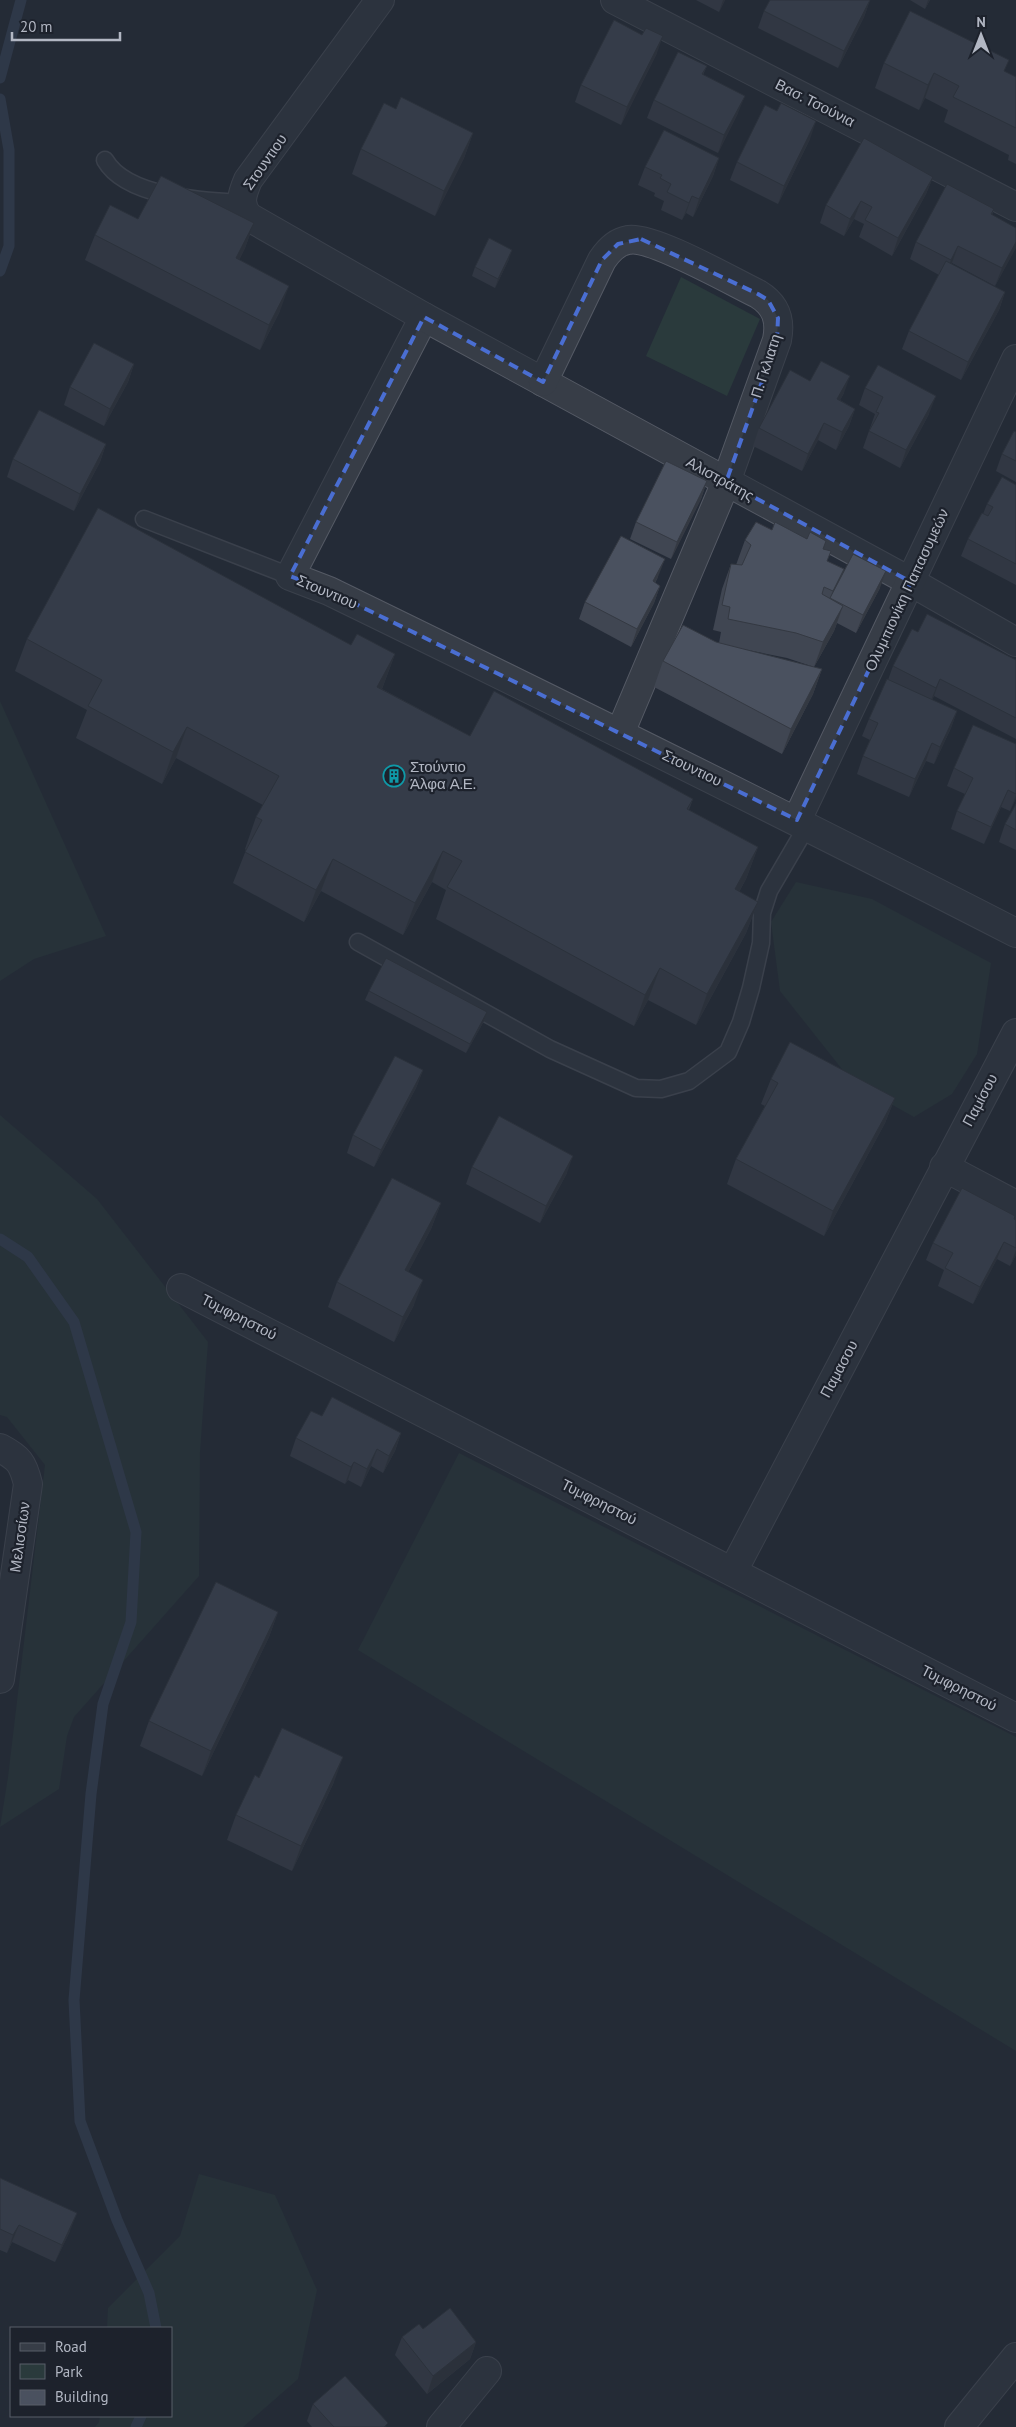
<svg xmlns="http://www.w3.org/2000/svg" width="1016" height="2427" font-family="'PT Sans',sans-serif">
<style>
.green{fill:#2a3a3c}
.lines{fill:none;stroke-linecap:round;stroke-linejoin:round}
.stream{stroke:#3b475e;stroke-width:11}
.service-casing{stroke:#555a65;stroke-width:19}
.minor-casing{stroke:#555a65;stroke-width:30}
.service{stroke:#373d47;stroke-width:16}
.minor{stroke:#373d47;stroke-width:28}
.wall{fill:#404652}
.shaded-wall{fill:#343942}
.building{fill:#4a515f;stroke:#343942}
.marked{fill:none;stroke:#4a6ed2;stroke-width:4;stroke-dasharray:10 6;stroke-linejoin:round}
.labels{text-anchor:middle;stroke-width:4.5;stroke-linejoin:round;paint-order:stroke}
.street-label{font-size:15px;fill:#b2b7c3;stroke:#1d222c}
.poi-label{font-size:15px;fill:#b2b7c3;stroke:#1d222c;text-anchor:start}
</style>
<rect width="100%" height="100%" fill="#242b37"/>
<g class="green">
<polygon points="681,277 760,319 727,396 646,356"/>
<polygon points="0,701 106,936 34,959 0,981"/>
<polygon points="796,882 872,899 991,963 977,1054 952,1094 914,1117 853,1083 780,991 771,922"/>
<polygon points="0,1115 97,1199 208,1342 200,1452 199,1576 74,1717 67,1736 59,1789 0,1827 8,1777 45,1465 7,1417 0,1415"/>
<polygon points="459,1453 1016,1737 1016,2051 358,1650"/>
<polygon points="199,2174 275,2195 317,2290 298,2379 243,2427 95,2427 99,2422 100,2416 171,2416 171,2328 107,2328 108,2308 180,2236"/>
</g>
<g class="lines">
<g class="stream">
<polyline points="0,78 21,0"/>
<polyline points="0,99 9,150 9,246 0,271"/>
<polyline points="0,1239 28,1257 74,1322 136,1532 131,1622 103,1704 91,1794 74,2000 80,2121 117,2220 149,2293 156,2328"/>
<polyline points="136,2427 141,2416"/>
</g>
<g class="service-casing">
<g id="service">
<path d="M105,160C126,197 202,201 241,203"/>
<polyline points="144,519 290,576"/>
<polyline points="358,942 550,1049 636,1088 661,1089 689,1081 728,1052 741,1022 751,988 761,943 762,913 769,891 807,826"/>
</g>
</g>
<g class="minor-casing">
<g id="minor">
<path d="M380,0L248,180C242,194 238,205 249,217L424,317L290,576L329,591C559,703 788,816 1016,933"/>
<polyline points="615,0 1016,207"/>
<polyline points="424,317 911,582 1016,642"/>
<path d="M543,382L602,260C608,251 616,242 628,240C651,235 733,282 758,294C776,305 781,320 777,340L726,482L620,733"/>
<polyline points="797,820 1016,359"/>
<polyline points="944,1167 1016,1205"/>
<polyline points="181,1288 1016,1718"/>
<path d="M0,1448C19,1458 23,1463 28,1484L0,1679"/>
<polyline points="733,1571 1016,1033"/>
<polyline points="441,2427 487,2371"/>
<polyline points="959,2427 1016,2357"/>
</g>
</g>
<use href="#service" class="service"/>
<use href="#minor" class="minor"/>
</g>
<g class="wall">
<polygon points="696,0 725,0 719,12"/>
<polygon points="870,0 864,17 838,68 758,28 764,11"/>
<polygon points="910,0 930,0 925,9"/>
<polygon points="657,53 621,125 575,102 581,85"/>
<polygon points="884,63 1005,72 1016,77 1016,164 1008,160 1009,155 944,122 948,110 925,98 919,110 875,88"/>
<polygon points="707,66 703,75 738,113 718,153 647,118 654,100"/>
<polygon points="396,109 473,133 464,158 435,216 352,174 361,149"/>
<polygon points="810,139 778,204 730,180 737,162"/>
<polygon points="719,158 713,176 693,217 686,213 682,220 661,210 664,201 654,196 655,193 638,185 645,167"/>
<polygon points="933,177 926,194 892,256 859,237 864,224 854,219 844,236 820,223 826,205"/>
<polygon points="994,209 992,215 1016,247 995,286 952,263 952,264 1005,292 999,310 961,380 902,349 909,331 939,275 910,259 916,242"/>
<polygon points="138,219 254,223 245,248 239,260 280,311 260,350 85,260 95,235"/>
<polygon points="509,259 495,288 472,276 475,267"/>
<polygon points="134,364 128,382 104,426 64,405 70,387"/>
<polygon points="810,381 844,393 840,400 855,409 849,426 836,450 818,440 802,471 753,446 759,428"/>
<polygon points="865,388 929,414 900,468 863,448 875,414 859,405"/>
<polygon points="1016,432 1016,482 996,471 1002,454"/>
<polygon points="106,444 100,462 74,511 7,477 13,459"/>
<polygon points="707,481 701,499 671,559 630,539 636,522"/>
<polygon points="1016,485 1016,585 961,556 968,539 983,514 987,504"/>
<polygon points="772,530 823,549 827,561 844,569 842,576 880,588 856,633 837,623 834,631 814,667 787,658 743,649 822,669 813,694 782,754 654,687 663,661 716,642 719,643 721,632 713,630 722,589 731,564 736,565 745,540"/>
<polygon points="658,577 655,583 660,586 654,603 631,647 579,619 585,602"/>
<polygon points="918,632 1016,660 1016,739 934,696 932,700 957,711 951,728 934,764 926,761 909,797 857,774 863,756 870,740 862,736 869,719 888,680 893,666"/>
<polygon points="27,639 351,645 395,654 382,689 470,736 693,799 689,810 758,847 746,879 739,892 758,902 746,933 696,1025 648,1000 634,1026 436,919 446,890 432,882 403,935 321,891 304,922 233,883 246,850 245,849 256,817 263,805 176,758 162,784 76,738 87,710 15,671"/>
<polygon points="1016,744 1016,798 1010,811 1001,807 984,844 951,829 957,811 965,794 947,786 954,768"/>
<polygon points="1016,804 1016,850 999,842 1005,824"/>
<polygon points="369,991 487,1012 484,1021 466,1053 365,1000"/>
<polygon points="423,1070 416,1088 374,1167 347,1153 353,1135"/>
<polygon points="771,1079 895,1098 885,1123 824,1236 727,1184 736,1159 765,1106 761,1104"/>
<polygon points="472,1167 567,1173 540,1223 466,1184"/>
<polygon points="441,1203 431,1229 408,1272 414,1305 394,1342 328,1307 337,1282"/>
<polygon points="1014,1219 1016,1220 1016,1255 1010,1266 997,1259 973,1304 938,1286 944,1270 926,1260 933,1243"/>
<polygon points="322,1416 401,1433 395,1451 383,1473 371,1466 361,1487 348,1480 345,1484 290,1456 296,1438"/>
<polygon points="278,1612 269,1637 202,1776 140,1746 149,1721"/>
<polygon points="259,1778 334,1782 292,1871 227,1840 236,1815"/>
<polygon points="0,2178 70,2231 55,2262 12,2242 7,2253 0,2250"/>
<polygon points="423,2329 476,2342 470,2359 427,2394 395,2355 402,2337"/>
<polygon points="313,2404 387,2427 312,2427 307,2421"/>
</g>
<g class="shaded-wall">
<polygon points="723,0 725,0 719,12"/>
<polygon points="870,0 864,17 838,68 844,51"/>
<polygon points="928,0 930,0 925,9"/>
<polygon points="663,36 657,53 621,125 627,107"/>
<polygon points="934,73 925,98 919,110 928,85"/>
<polygon points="745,96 738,113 718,153 724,135"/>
<polygon points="816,121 810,139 778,204 784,186"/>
<polygon points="473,133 464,158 435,216 444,191"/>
<polygon points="719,158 713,176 693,217 699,199"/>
<polygon points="933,177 926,194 892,256 898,238"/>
<polygon points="692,196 686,213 682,220 689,203"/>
<polygon points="861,201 854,219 844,236 850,219"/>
<polygon points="254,223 245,248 227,284 236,258"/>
<polygon points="1016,242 1016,248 995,286 1002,268"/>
<polygon points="958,246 952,263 944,278 951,260"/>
<polygon points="512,250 509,259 495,288 498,279"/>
<polygon points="289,286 280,311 260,350 269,325"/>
<polygon points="1005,292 999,310 961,380 968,362"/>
<polygon points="134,364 128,382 104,426 110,409"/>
<polygon points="850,376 844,393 831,417 837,399"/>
<polygon points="936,396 929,414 900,468 906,450"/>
<polygon points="855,409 849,426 836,450 842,432"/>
<polygon points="824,423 818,440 802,471 808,454"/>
<polygon points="106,444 100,462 74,511 80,494"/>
<polygon points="707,481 701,499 671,559 677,542"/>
<polygon points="665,559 658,577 646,599 653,581"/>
<polygon points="844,569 835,594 830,598 833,591"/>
<polygon points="886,571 880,588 856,633 863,615"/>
<polygon points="660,586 654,603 631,647 637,629"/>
<polygon points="843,606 834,631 814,667 823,642"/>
<polygon points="395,654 383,686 366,718 377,687"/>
<polygon points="822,669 813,694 782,754 791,729"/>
<polygon points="940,679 934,696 929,705 936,688"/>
<polygon points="957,711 951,728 934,764 940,747"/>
<polygon points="187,727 176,758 162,784 173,752"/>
<polygon points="932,743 926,761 909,797 915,779"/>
<polygon points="1008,790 1001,807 984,844 991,827"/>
<polygon points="1016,795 1016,798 1010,811"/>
<polygon points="758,847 746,879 723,921 735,889"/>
<polygon points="443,851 432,882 403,935 415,903"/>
<polygon points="333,859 321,891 304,922 316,890"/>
<polygon points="758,902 746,933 696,1025 707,994"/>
<polygon points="660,968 648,1000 634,1026 645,995"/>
<polygon points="487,1012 484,1021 466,1053 470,1044"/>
<polygon points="423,1070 416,1088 374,1167 381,1150"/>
<polygon points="895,1098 885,1123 824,1236 833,1211"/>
<polygon points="573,1156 567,1173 540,1223 546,1206"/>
<polygon points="441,1203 431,1229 396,1295 405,1270"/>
<polygon points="1004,1242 997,1259 973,1304 980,1287"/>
<polygon points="1016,1250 1016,1255 1010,1266"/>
<polygon points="423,1280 414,1305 394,1342 403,1317"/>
<polygon points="401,1433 395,1451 383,1473 389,1456"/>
<polygon points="377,1449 371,1466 361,1487 367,1469"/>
<polygon points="354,1462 348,1480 345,1484 351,1467"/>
<polygon points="278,1612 269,1637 202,1776 211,1751"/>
<polygon points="343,1757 334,1782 292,1871 301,1846"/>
<polygon points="77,2213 70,2231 55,2262 62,2245"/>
<polygon points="19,2225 12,2242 7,2253 13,2235"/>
<polygon points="476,2342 470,2359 427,2394 433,2376"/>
</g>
<g class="building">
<polygon points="770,0 870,0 844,51 764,11"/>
<polygon points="910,11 1009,60 1004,71 1016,77 1016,128 953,97 959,86 934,73 928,85 884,63"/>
<polygon points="614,20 642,35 646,28 663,36 627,107 581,85"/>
<polygon points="678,52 707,66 702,74 745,96 724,135 654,100"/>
<polygon points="401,97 473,133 444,191 361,149 384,103 396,109"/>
<polygon points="781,103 816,121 784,186 737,162 765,105 777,111"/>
<polygon points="664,130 719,158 699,199 692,196 689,203 667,192 671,184 660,178 662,175 645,167"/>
<polygon points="864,138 933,177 898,238 865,220 872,207 861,201 850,219 826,205"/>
<polygon points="161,176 254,223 236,258 289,286 269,325 95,235 110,205 138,219"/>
<polygon points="947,184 994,209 991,214 1016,228 1016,242 1002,268 958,246 951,260 916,242"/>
<polygon points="489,238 512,250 498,279 475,267"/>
<polygon points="946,261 1005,292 968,362 909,331"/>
<polygon points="94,343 134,364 110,409 70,387"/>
<polygon points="821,361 850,376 837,399 855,409 842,432 824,423 808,454 759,428 790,370 810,381"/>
<polygon points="878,365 936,396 906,450 869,431 879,413 876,412 883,397 865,388"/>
<polygon points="39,410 106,444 80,494 13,459"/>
<polygon points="1014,431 1016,432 1016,461 1002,454"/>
<polygon points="666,461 707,481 677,542 636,522"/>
<polygon points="1002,477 1016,485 1016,564 968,539 982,513 988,516 993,507 987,504"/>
<polygon points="98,508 351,645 357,634 395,654 377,687 470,736 494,691 693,799 687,809 758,847 735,889 758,902 707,994 660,968 645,995 447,887 462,861 443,851 415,903 333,859 316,890 245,852 262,820 256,817 279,776 187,727 173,752 88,706 102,680 27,639"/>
<polygon points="756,522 772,530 775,522 807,539 810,532 826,541 823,549 831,551 827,561 844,569 833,591 824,587 822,594 843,606 823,642 796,633 728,619 730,607 722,605 731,564 742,565 751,545 745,540"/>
<polygon points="621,536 665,559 653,581 660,586 637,629 585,602"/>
<polygon points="853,554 886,571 863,615 830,598"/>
<polygon points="927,614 1016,660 1016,718 940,679 936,688 893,666 912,629 918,632"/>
<polygon points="683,625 716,642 822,669 791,729 663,661"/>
<polygon points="887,679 957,711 940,747 932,743 915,779 863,756 878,723 869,719"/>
<polygon points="973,725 1016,744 1016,794 1008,790 991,827 957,811 973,778 954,768"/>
<polygon points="1016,804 1016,830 1005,824"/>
<polygon points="386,958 487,1012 470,1044 369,991"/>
<polygon points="790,1042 895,1098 833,1211 736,1159 778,1083 771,1079"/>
<polygon points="395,1056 423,1070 381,1150 353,1135"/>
<polygon points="499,1116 573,1156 546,1206 472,1167"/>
<polygon points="392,1178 441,1203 405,1270 423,1280 403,1317 337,1282"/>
<polygon points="962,1188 1015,1216 1014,1219 1016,1220 1016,1248 1004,1242 980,1287 945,1268 953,1253 933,1243"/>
<polygon points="332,1397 401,1433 389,1456 377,1449 367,1469 354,1462 351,1467 296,1438 311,1411 322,1416"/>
<polygon points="216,1582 278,1612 211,1751 149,1721"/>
<polygon points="282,1728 343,1757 301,1846 236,1815 255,1775 259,1778"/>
<polygon points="0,2178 77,2213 62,2245 19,2225 13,2235 0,2229"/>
<polygon points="450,2308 476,2342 433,2376 402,2337 419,2324 423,2329"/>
<polygon points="345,2376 388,2423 384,2427 334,2427 313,2404"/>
</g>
<path d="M0 0H1016V2427H0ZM641,239L758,294L768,300L778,318L777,340L726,482L911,582L797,820L329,591L290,576L424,317L543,382L602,260L618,244Z" fill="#242b37" fill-opacity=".55" fill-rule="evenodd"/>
<path class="marked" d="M641,239L758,294L768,300L778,318L777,340L726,482L911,582L797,820L329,591L290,576L424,317L543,382L602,260L618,244Z"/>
<defs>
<g id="building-ring" transform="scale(1.125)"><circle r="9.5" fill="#1d222c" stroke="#0f9aa8" stroke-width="1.5"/><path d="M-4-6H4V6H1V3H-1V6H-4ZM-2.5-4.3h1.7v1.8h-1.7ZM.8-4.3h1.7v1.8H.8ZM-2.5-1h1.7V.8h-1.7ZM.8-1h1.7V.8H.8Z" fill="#0f9aa8"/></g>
</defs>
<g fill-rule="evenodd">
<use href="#building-ring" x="394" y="776"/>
</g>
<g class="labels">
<g class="street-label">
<text transform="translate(815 103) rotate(27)" y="5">Βασ. Τσούνια</text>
<text transform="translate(265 162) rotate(-55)" y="5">Στουντιου</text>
<text transform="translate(766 366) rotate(-72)" y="5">Π. Γκλιατη</text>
<text transform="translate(720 479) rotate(29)" y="5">Αλιστράτης</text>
<text transform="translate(907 590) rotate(-65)" y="5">Ολυμπιονίκη Παπασυμεών</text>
<text transform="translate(327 592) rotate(23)" y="5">Στουντιου</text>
<text transform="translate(692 768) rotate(26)" y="5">Στουντιου</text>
<text transform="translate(980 1100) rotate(-62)" y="5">Παμίσου</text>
<text transform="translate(239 1317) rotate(27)" y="5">Τυμφρηστού</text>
<text transform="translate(839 1369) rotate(-62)" y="5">Παμασου</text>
<text transform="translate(599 1502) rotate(27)" y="5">Τυμφρηστού</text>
<text transform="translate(20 1537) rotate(-82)" y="5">Μελισσίων</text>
<text transform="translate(959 1688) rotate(27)" y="5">Τυμφρηστού</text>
</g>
<g class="poi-label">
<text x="410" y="772">Στούντιο<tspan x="410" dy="17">Άλφα Α.Ε.</tspan></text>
</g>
</g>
<rect x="10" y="2327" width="162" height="90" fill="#1d222c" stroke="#595e68"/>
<rect x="20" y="2343" width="25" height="8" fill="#373d47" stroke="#595e68"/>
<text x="55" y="2352" font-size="15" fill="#b2b7c3">Road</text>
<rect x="20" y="2364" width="25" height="15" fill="#2a3a3c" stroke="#595e68"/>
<text x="55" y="2377" font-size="15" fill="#b2b7c3">Park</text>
<rect x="20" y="2390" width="25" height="15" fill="#4a515f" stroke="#595e68"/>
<text x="55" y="2402" font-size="15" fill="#b2b7c3">Building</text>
<g transform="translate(981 35)" stroke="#1d222c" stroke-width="4" paint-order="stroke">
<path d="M0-4L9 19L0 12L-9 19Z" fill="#b2b7c3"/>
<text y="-8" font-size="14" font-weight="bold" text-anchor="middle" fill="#b2b7c3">N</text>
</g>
<path d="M12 32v8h108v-8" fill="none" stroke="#b2b7c3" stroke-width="2.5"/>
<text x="20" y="32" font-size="15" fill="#b2b7c3" stroke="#1d222c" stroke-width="4" paint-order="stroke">20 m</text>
</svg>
